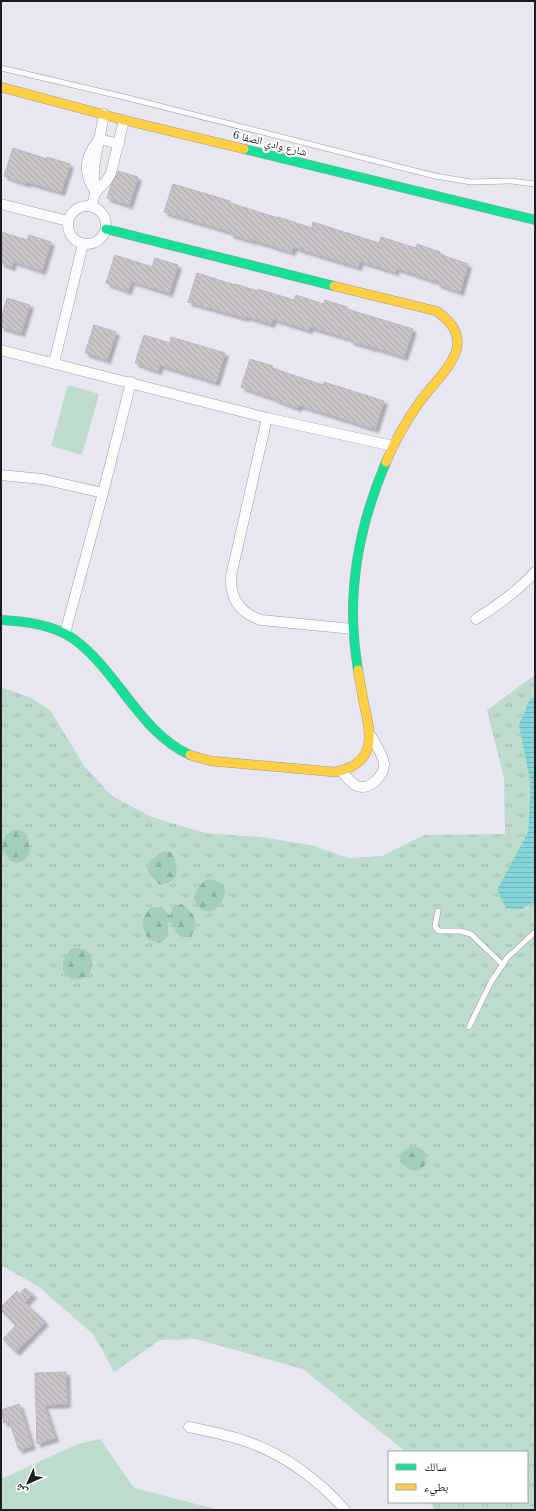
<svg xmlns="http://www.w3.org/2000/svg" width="536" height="1511" font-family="Lora,'Noto Naskh Arabic',serif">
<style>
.grass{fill:url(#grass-tufts)}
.forest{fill:url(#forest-firs)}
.park{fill:#bddccd}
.water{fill:url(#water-rules)}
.building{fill:url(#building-back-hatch);stroke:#bcb8ba;filter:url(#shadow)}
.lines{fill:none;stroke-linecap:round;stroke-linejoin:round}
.lane-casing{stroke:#9d9ca4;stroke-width:6}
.street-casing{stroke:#9d9ca4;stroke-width:11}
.fast-casing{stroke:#9d9ca4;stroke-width:10}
.slow-casing{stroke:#9d9ca4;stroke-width:10}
.lane{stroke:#fcfbfd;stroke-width:5}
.street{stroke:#fcfbfd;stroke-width:10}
.fast{stroke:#16e098;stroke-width:9}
.slow{stroke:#ffcf43;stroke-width:9}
.labels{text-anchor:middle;stroke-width:4;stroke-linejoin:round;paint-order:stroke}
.street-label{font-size:11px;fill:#1c1c22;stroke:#fff}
</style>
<defs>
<pattern id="grass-tufts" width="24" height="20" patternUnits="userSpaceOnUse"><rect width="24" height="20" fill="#bddccd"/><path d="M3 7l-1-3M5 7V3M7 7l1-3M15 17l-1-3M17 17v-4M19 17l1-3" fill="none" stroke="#a2bcb0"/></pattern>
<pattern id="forest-firs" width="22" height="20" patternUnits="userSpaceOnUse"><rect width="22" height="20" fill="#a3ceb9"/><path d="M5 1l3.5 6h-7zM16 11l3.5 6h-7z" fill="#8cb09f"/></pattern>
<pattern id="water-rules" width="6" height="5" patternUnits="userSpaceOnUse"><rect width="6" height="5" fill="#85d4d8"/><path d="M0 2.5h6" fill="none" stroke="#72b5b9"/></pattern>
<pattern id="building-back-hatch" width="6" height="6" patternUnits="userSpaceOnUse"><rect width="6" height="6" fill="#c8c4c7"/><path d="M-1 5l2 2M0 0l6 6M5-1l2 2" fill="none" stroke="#aba8ab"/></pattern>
<filter id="shadow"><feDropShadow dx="3.5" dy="3.5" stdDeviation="1" flood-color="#0004"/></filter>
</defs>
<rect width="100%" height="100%" fill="#e8e6f0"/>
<polygon class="grass" points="535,675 535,1510 434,1510 430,1502 527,1502 527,1452 406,1452 303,1369 196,1339 160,1340 114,1372 94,1335 39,1287 1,1265 1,687 31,698 50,710 85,767 112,796 152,817 205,833 261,837 311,845 349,858 382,856 424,835 505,834 504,778 487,710"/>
<g class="forest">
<path d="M13,830H21L27,835L30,852L26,859L18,863L11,861L1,849C2,839 5,835 13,830Z"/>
<path d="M163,851L171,852C176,861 178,867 175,878L168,883L160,885L150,875L147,868L150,861Z"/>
<path d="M208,879C242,883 216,921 201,909C188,899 197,886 208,879Z"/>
<path d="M182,904C195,915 200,921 191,937C178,938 177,935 173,923L168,922V936L160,943L148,939C142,925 139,921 150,908L162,907L170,916L173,906Z"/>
<path d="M72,948C75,948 79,948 82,949C96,953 95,975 81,979C78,979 74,979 71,979L63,971C62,961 65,955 72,948Z"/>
<path d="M411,1146L418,1147L424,1151L427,1163C417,1175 409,1171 400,1161C401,1153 403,1150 411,1146Z"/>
</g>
<g class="park">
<polygon points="68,385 99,394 82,455 51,446"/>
<polygon points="100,1439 134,1488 219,1510 1,1510 1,1479 78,1444"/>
</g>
<polygon class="water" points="535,697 535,901 521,909 506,908 497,890 528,832 531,785 519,725 530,699"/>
<g class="building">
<polygon points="13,148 47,159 47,157 70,164 61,192 28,182 27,184 4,176"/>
<polygon points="118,171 138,177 129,205 107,198 111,185"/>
<polygon points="173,184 230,201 230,203 278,218 278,217 312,228 313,222 379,243 381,237 416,248 417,244 440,252 439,254 468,264 460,292 437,284 438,282 396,268 395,272 360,261 358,267 293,247 292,252 253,240 253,241 230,234 231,232 164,212"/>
<polygon points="1,232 27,240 29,235 51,242 42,271 13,261 12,267 1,263"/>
<polygon points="115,255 152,267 155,258 178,265 169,293 131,281 128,291 106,283"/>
<polygon points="197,273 235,285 235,284 257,291 258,289 294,300 296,295 323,304 325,300 347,307 347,309 413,329 404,357 373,347 373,348 350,341 351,339 310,327 309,330 273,319 271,324 246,316 246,318 188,302"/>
<polygon points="7,298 30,305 21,333 1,327 1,318"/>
<polygon points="94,325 116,332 107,360 85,353"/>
<polygon points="144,335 170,343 171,337 225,353 216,382 160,365 158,371 135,363"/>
<polygon points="250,359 273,366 272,368 323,385 324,382 384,401 375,429 299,405 298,408 276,400 276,399 241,387"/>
<polygon points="25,1288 33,1295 25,1303 45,1322 16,1352 3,1339 16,1325 1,1310 1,1307 17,1291 19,1294"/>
<polygon points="66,1372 67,1404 44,1405 55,1438 37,1444 35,1373"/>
<polygon points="19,1404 32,1446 19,1450 9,1421 4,1423 1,1410"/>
</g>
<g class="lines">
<g class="lane-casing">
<g id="lane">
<polyline points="1,68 124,97 435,176 471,182 511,181 535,184"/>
<polyline points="438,911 435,927 439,931 460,931 471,934 503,965"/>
<polyline points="469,1027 491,982 507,958 535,932"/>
</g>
</g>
<g class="street-casing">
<g id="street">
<polyline points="99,139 119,144"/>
<path d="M92,186C83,170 86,156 97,142"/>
<polyline points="95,193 107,180 111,173 124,120"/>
<polyline points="1,204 68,221"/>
<circle cx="87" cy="225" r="19"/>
<polyline points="92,206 95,193 94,176 94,167 104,114"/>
<polyline points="1,350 267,418 393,446"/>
<polyline points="54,363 83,244"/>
<path d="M267,418L231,576C230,598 240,613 261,620L353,629"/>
<polyline points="1,475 42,479 103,493"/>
<path d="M476,619C498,605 518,591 535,572"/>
<polyline points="65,633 103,493 131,382"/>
<path d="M341,771C346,776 351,783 357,786C369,791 385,775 384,764C383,754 375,744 371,736"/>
<path d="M189,1427C209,1431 229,1435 248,1442C285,1455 320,1481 345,1510"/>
</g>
</g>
<g class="fast-casing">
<g id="fast">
<polyline points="244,149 535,220"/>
<polyline points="106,229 334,286"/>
<path d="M1,620C23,621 49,624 69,636C78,641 85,648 92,655C125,688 146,735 190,755"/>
<path d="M358,670C355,651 353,632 353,613C353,561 366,509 386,462"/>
</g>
</g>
<g class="slow-casing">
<g id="slow">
<polyline points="1,87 124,120 244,149"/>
<path d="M334,286L436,311C484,343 440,373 419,403C406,421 395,441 386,462"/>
<path d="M190,755L211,761L335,772C376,764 372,736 364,704C362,693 360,682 358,670"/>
</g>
</g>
<use href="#lane" class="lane"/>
<use href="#street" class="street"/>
<use href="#fast" class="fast"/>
<use href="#slow" class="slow"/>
</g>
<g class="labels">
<g class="street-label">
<text transform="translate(270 143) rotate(14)" y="4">شارع وادي الصفا 6</text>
</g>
</g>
<rect width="536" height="1511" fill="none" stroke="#1c1c22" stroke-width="4"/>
<rect x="388" y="1451" width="140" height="52" fill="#ffffff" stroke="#a4a4a7"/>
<rect x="396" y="1464" width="20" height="6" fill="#16e098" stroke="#a4a4a7"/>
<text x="424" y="1471" font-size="12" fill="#1c1c22">سالك</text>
<rect x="396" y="1484" width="20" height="6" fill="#ffcf43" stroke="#a4a4a7"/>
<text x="424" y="1491" font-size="12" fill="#1c1c22">بطيء</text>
<g transform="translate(28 1483) rotate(225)" stroke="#ffffff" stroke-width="3" paint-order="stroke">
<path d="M0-3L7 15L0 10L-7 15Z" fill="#1c1c22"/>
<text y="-6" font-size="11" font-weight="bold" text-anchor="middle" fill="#1c1c22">ش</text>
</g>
</svg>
